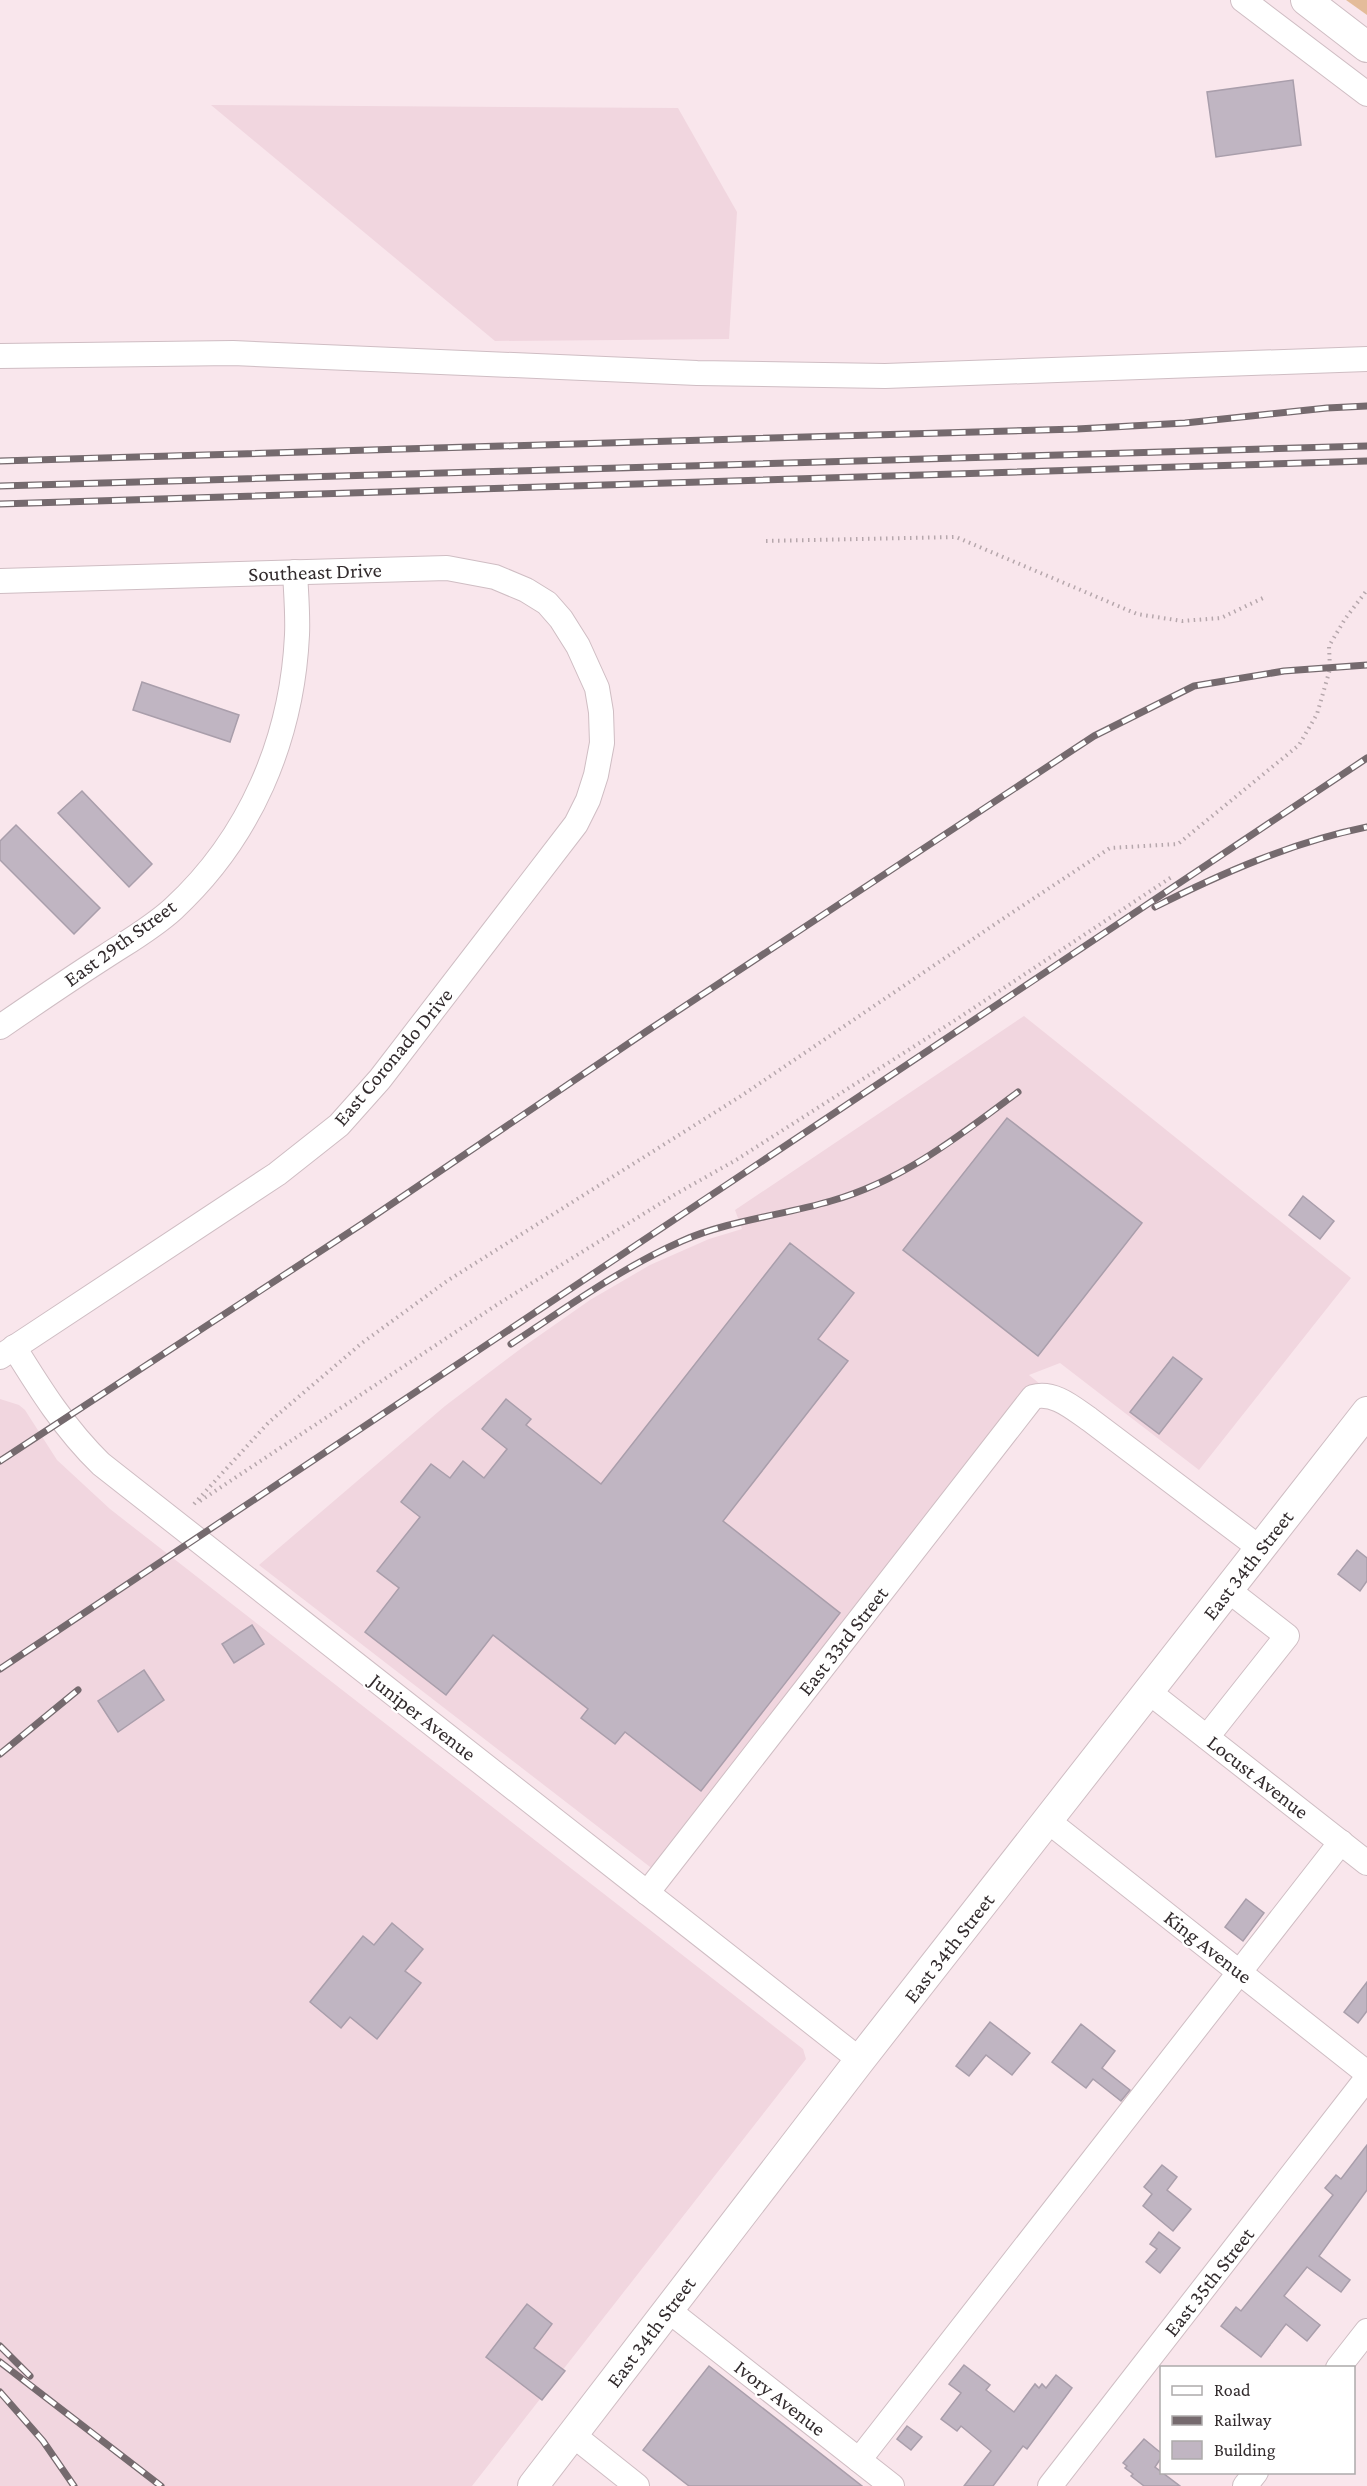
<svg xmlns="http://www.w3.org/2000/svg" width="1367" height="2486" font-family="'Crimson Pro',serif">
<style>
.built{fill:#f1d6df}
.green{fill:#e4bc9a}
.building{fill:#c0b5c2;stroke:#a99eab;stroke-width:1.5}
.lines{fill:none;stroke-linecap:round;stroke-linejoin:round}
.minor-casing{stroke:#cfbdc3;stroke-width:26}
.major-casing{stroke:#cfbdc3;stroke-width:32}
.path{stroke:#b6a7ac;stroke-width:4;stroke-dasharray:1.5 4.5;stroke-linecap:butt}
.minor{stroke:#fff;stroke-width:24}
.major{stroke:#fff;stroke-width:30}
.rail-casing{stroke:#756a6e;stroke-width:7}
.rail{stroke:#fff;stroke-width:4.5;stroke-dasharray:14;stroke-linecap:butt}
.labels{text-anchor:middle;stroke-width:4.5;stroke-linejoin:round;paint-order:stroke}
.street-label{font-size:21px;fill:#322b2d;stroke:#fff}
</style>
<rect width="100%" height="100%" fill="#f9e6ec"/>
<g class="built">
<polygon points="211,105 678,108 737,212 729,339 495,341"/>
<polygon points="1024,1016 1351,1278 1199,1470 1060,1363 1029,1375 1051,1393 667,1880 259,1565 445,1406 523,1347 590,1300 650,1265 709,1239 742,1229 735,1210"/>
<polygon points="0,1399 19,1405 25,1410 57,1460 110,1509 803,2049 806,2059 472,2486 0,2486"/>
</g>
<polygon class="green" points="1346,0 1367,0 1367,15"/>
<g class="building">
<polygon points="1293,80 1301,145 1216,157 1207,92"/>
<polygon points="142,682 239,715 230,742 133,710"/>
<polygon points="82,791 152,864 129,887 58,813"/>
<polygon points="16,825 100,908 74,934 0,860 0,841"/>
<polygon points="1007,1118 1142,1223 1038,1356 903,1250"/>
<polygon points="1303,1196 1334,1221 1320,1239 1289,1215"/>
<polygon points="790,1243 854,1293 818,1339 848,1361 723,1521 840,1613 701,1791 625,1732 615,1744 581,1718 588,1709 493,1635 446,1695 365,1632 399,1588 377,1571 420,1517 401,1502 431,1464 450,1478 463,1461 484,1478 507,1449 482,1429 506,1399 531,1419 526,1425 601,1484"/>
<polygon points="1173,1357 1202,1379 1159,1434 1130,1412"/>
<polygon points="1357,1550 1367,1558 1367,1581 1360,1591 1338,1574"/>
<polygon points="252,1625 264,1644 234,1663 222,1644"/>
<polygon points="144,1670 164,1700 118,1732 98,1701"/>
<polygon points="1246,1899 1264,1913 1243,1941 1225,1927"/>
<polygon points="392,1923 423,1949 405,1971 421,1983 377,2039 350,2017 341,2028 310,2002 363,1936 374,1945"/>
<polygon points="1367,1982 1367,2011 1358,2023 1344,2012"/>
<polygon points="990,2022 1030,2053 1012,2075 986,2055 969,2076 956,2066"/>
<polygon points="1081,2024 1115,2051 1102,2068 1130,2090 1121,2101 1093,2079 1086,2088 1052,2062"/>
<polygon points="1367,2145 1367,2190 1319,2256 1350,2280 1341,2292 1307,2267 1284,2296 1320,2325 1307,2341 1286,2324 1261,2357 1221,2326 1236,2307 1241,2311 1333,2195 1325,2188 1336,2175 1341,2179"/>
<polygon points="1162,2165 1177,2177 1167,2190 1191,2209 1173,2231 1143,2206 1152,2194 1144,2187"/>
<polygon points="1159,2232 1180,2248 1160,2273 1146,2262 1157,2249 1150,2244"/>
<polygon points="527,2304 552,2324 534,2348 565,2371 542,2400 486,2357"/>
<polygon points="964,2365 990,2385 986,2390 1014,2412 1035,2384 1039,2388 1042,2384 1046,2388 1056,2375 1072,2388 1027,2449 1023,2446 993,2486 964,2486 991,2451 961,2426 957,2431 941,2419 961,2393 949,2384"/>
<polygon points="709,2366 862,2486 689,2486 643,2450"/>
<polygon points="907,2426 922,2437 911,2450 897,2439"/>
<polygon points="1144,2439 1161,2453 1161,2458 1155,2467 1180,2486 1144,2486 1131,2476 1133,2474 1125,2468 1127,2466 1123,2463"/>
</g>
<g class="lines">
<g class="minor-casing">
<g id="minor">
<polyline points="1243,0 1367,94"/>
<polyline points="0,356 233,353 697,373 885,376 1367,359"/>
<polyline points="0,581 447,568 495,577 526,590 547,603 561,619 578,646 597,688 601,712 602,743 596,775 588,800 576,824 380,1079 339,1125 277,1174 0,1357"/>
<path d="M0,1027C35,1003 70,979 106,956C129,941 152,928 173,909C250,838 292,740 297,635C298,615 296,593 295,572"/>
<path d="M14,1347C40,1389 65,1429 101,1464L860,2060"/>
<polyline points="1149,1692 1367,1863"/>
<polyline points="1207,1737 1287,1636 1228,1590"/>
<polyline points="1048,1821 1367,2073"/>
<path d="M647,1893L1033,1397C1054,1391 1073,1408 1089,1419L1261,1549"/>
<polyline points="668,2310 892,2486"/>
<polyline points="1338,2368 1367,2331"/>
<polyline points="573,2435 637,2486"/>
<polyline points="859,2460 1341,1842"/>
<polyline points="1050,2486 1367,2078"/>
<polyline points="1245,2486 1256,2472"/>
</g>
</g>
<g class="major-casing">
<g id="major">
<polyline points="1306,0 1367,47"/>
<polyline points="533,2486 860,2060 1367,1412"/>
</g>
</g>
<g class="path">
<polyline points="766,541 956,537 1137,614 1182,621 1221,618 1263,598"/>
<polyline points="200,1501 498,1304 674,1195 736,1160 957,1019 1173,876"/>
<polyline points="194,1504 269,1422 362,1343 447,1281 741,1096 1007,916 1110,848 1178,844 1299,745 1317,714 1330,669 1329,646 1345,619 1367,590"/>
</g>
<use href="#minor" class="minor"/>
<use href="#major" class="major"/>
<g class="rail-casing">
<g id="rail">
<polyline points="0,461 1077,429 1185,423 1327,408 1367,406"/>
<polyline points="0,486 1367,446"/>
<polyline points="0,504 1367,461"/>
<path d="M1155,907C1222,873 1293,842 1367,827"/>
<path d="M511,1344C566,1308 621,1268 682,1241C726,1221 784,1215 831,1201C904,1180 959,1136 1018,1092"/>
<polyline points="0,1461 365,1222 647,1031 1094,736 1194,686 1284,671 1367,665"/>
<polyline points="0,1669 1367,758"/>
<polyline points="0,1754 78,1690"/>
<polyline points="0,2346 30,2376"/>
<polyline points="0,2362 161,2486"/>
<polyline points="0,2392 43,2441 74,2486"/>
</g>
</g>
<use href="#rail" class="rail"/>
</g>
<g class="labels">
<g class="street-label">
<text transform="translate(315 572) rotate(-2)" y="7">Southeast Drive</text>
<text transform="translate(120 943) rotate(-36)" y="7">East 29th Street</text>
<text transform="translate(393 1057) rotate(-50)" y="7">East Coronado Drive</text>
<text transform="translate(1248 1565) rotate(-52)" y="7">East 34th Street</text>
<text transform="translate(843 1641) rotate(-52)" y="7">East 33rd Street</text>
<text transform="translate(423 1717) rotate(38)" y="7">Juniper Avenue</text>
<text transform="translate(1258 1777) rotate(38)" y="7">Locust Avenue</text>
<text transform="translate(1208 1947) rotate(38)" y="7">King Avenue</text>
<text transform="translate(949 1948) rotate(-52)" y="7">East 34th Street</text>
<text transform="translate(1209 2282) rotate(-52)" y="7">East 35th Street</text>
<text transform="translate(651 2332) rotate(-53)" y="7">East 34th Street</text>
<text transform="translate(780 2398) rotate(38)" y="7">Ivory Avenue</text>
</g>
</g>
<rect x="1160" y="2366" width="195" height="108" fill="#ffffff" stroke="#adaaab" stroke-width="1.5"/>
<rect x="1172" y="2386" width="30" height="9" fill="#ffffff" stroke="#adaaab" stroke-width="1.5"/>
<text x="1214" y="2396" font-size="18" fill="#322b2d">Road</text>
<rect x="1172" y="2416" width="30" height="9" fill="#756a6e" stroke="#adaaab" stroke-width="1.5"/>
<text x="1214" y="2426" font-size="18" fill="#322b2d">Railway</text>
<rect x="1172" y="2441" width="30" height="18" fill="#c0b5c2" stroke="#adaaab" stroke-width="1.5"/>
<text x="1214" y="2456" font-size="18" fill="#322b2d">Building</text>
</svg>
